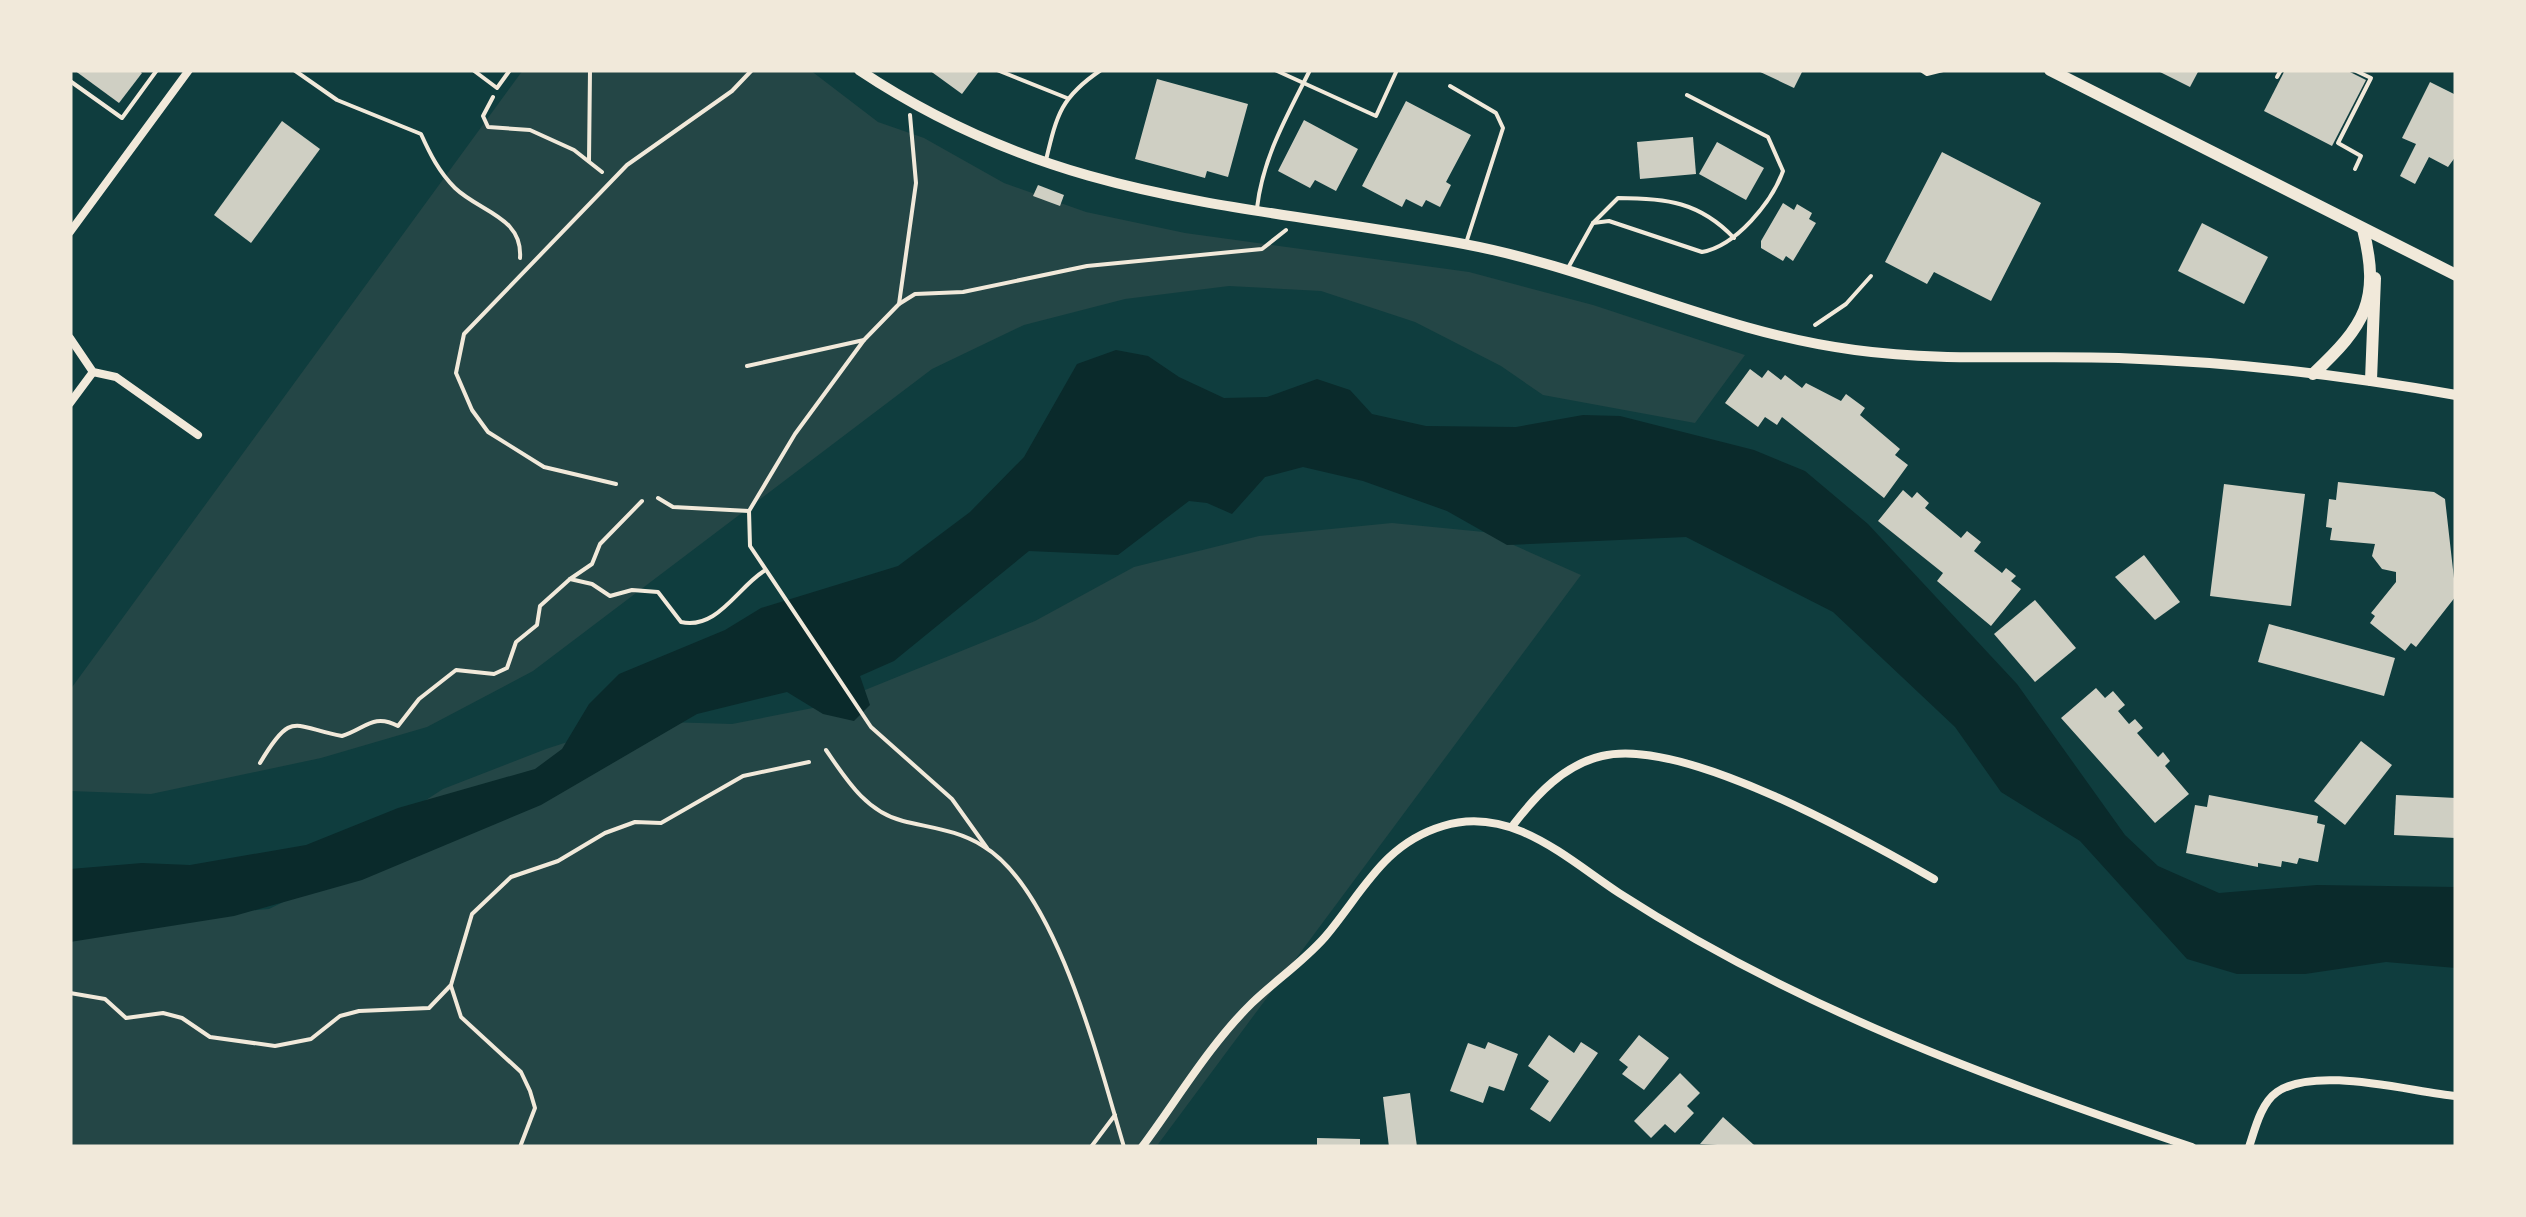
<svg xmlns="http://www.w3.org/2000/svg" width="2526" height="1217" font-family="'PT Serif',serif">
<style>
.green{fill:#244646}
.water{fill:#0a2a2b}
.building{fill:#cfcfc3}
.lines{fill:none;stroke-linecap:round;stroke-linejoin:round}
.path{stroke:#f1e9da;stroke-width:4}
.service{stroke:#f1e9da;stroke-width:4}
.minor{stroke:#f1e9da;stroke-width:8}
.tertiary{stroke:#f1e9da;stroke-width:10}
.primary{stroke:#f1e9da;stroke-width:12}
</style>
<rect width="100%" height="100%" fill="#0f3d3e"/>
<g class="green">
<polygon points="523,70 810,70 878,122 924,138 1004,183 1086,212 1185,233 1469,272 1593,305 1745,355 1695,423 1543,395 1501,366 1415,322 1321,291 1229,286 1125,299 1024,325 932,369 533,671 427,727 321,758 151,794 70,791 70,690"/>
<polygon points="1392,523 1484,532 1581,575 1156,1147 70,1147 70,903 205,914 269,909 318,885 369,837 443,789 546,749 632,721 732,724 828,705 1035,621 1134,567 1259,536"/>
</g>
<polygon class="water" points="1116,350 1148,356 1179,377 1224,398 1267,397 1317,379 1350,390 1372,414 1426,426 1516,427 1583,415 1620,416 1754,450 1805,471 1868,524 2017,684 2125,835 2158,866 2219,893 2317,885 2456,887 2456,968 2386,962 2305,974 2237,974 2187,959 2080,841 2001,792 1955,727 1833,612 1686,537 1507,545 1447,511 1363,481 1303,467 1265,477 1232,514 1207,503 1189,501 1118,555 1029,551 894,661 860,676 870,705 854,721 823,714 787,692 697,714 541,805 362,880 234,916 70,942 70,869 142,863 190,865 306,845 398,808 535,769 562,749 589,704 619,674 725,630 761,608 898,566 970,512 1024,457 1077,364"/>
<g class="building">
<polygon points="74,70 138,70 142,73 119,103"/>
<polygon points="929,70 980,70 962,94"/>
<polygon points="1756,70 1803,70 1794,88"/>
<polygon points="2156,70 2199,70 2190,87"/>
<polygon points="2285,70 2346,70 2366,80 2332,146 2264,111"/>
<polygon points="1157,79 1248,104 1228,177 1207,171 1205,178 1135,159"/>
<polygon points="2430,82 2456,95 2456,156 2448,167 2429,157 2415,184 2400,176 2416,144 2402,138"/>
<polygon points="1406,101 1471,135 1446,182 1451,185 1440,207 1426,200 1422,207 1406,199 1402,207 1362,186"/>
<polygon points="1304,120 1358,149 1336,191 1315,180 1310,188 1278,171"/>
<polygon points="282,121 320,149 251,243 214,215"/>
<polygon points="1693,137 1696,174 1640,179 1637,142"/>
<polygon points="1717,142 1764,168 1746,200 1699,174"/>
<polygon points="1942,152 2041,203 1991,301 1934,272 1927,284 1885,262"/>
<polygon points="1038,185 1064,195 1060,206 1033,196"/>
<polygon points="1783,203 1794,210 1797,204 1812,213 1809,219 1816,223 1793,261 1786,256 1783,261 1761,248 1761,241"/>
<polygon points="2202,223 2268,257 2244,304 2178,271"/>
<polygon points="1750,369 1762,378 1768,370 1781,380 1785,375 1802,388 1806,383 1841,401 1846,394 1865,408 1860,415 1900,449 1895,455 1908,465 1884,498 1782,417 1777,425 1765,417 1758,427 1725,403"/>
<polygon points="2338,482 2434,492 2445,499 2456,596 2416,647 2411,643 2405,651 2370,623 2375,616 2371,613 2396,582 2396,572 2382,569 2372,556 2375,544 2330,540 2332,528 2326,527 2329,499 2336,500"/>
<polygon points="2224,484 2305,494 2291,606 2210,596"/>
<polygon points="1903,490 1912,498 1917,492 1929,503 1925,508 1961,538 1967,531 1981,542 1974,551 2002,573 2006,568 2016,576 2011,581 2021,589 1991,626 1937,581 1943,573 1878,521"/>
<polygon points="2144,555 2180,602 2155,620 2115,577"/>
<polygon points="2035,600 2076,648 2035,682 1994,634"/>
<polygon points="2269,624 2395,658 2384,696 2258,662"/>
<polygon points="2096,688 2105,698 2113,691 2125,705 2118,711 2129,724 2135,719 2143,728 2137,733 2158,757 2163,752 2170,761 2165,766 2189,794 2155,823 2061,718"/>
<polygon points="2361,741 2392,765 2345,825 2314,801"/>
<polygon points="2209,795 2318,816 2317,823 2325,825 2318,862 2299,858 2297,864 2282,861 2281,867 2258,863 2258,867 2186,853 2195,805 2207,807"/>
<polygon points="2396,795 2456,798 2456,838 2394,835"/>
<polygon points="1549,1035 1574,1053 1581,1042 1598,1053 1550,1122 1530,1109 1549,1081 1528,1066"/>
<polygon points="1639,1035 1669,1058 1644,1090 1622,1074 1628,1067 1619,1060"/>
<polygon points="1488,1042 1518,1054 1504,1091 1489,1086 1483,1103 1450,1091 1468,1043 1485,1049"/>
<polygon points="1680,1073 1700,1093 1687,1106 1694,1113 1675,1133 1665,1124 1651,1138 1634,1121"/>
<polygon points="1410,1093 1417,1147 1389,1147 1383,1097"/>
<polygon points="1723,1117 1754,1145 1752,1147 1700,1144"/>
<polygon points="1317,1138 1360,1139 1360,1147 1317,1147"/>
</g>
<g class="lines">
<g class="path">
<path d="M294,70L337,100L421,134C430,154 439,172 455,188C480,212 523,217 520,258"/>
<polyline points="1921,70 1927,74 1943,70"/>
<polyline points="2354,70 2371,78 2338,143 2361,156 2355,169"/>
<polyline points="2277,77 2281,70"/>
<polyline points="493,97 483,116 488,127 530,130 574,150 602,172"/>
<polyline points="589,161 590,70"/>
<polyline points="899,304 916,183 910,115"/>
<polyline points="1815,325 1846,304 1871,276"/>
<polyline points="864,340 795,434 749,511 750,546 871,727 952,799 987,848"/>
<polyline points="747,366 864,340 899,304 915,294 963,292 1087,266 1262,249 1286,230"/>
<polyline points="658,498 673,507 749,511"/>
<polyline points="570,579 592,564 600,544 642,501"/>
<path d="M826,750C846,779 866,812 903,821C931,828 958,830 983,846C1057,890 1100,1067 1124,1147"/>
<path d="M260,763C292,709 293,727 342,736C365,729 373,713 398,726L419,699L456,670L494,674L507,668L516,642L537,625L540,606L570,579L592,584L610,596L632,590L658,592L681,622C717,630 737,588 764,571"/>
<polyline points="451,986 461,1017 521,1072 530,1091 535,1108 520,1147"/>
<polyline points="70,993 105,999 126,1018 163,1013 182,1018 210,1037 275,1046 311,1039 340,1016 359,1011 429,1008 451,985 472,914 511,877 558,861 605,833 635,822 661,823 743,776 809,762"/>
<polyline points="1091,1147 1115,1115"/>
</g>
<g class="service">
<polyline points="473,70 497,88 510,70"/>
<polyline points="997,70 1067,98"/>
<polyline points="1275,70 1376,116 1397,70"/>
<polyline points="70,81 122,118 157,70"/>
<polyline points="1450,86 1496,113 1503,128 1467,240"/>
<path d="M1046,160C1057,114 1061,97 1101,70"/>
<path d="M1257,208C1263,157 1287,116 1310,70"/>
<path d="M1593,223L1609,221L1702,252C1736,246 1772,202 1783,171L1768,137L1687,95"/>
<path d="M1568,268L1593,223L1618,198C1666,198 1700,202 1734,238"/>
<polyline points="616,484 544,467 488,432 472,410 456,373 464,334 627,165 732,91 752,70"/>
</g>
<g class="minor">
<polyline points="70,232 189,70"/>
<polyline points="70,338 93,372 116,377 198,435"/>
<polyline points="70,403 93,372"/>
<path d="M1514,824C1537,794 1564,765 1602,756C1682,736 1862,838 1934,879"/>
<path d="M1142,1147C1177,1100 1210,1044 1252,1003C1276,980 1303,962 1325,937C1363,892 1383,844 1443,826C1511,805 1566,858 1619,893C1797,1008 1992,1080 2192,1147"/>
<path d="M2249,1147C2255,1129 2261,1103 2277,1092C2316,1065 2411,1092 2456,1096"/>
</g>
<path class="tertiary" d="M859,70C1060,204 1238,202 1464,244C1598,269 1720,333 1855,350C1943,362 2031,355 2119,358C2232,362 2345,375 2456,395"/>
<g class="primary">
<polyline points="2050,70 2456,275"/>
<path d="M2313,374C2365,325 2381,301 2363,229"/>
<polyline points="2371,380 2375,278"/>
</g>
</g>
<rect width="2526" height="1217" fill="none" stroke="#f1e9da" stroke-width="145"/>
</svg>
